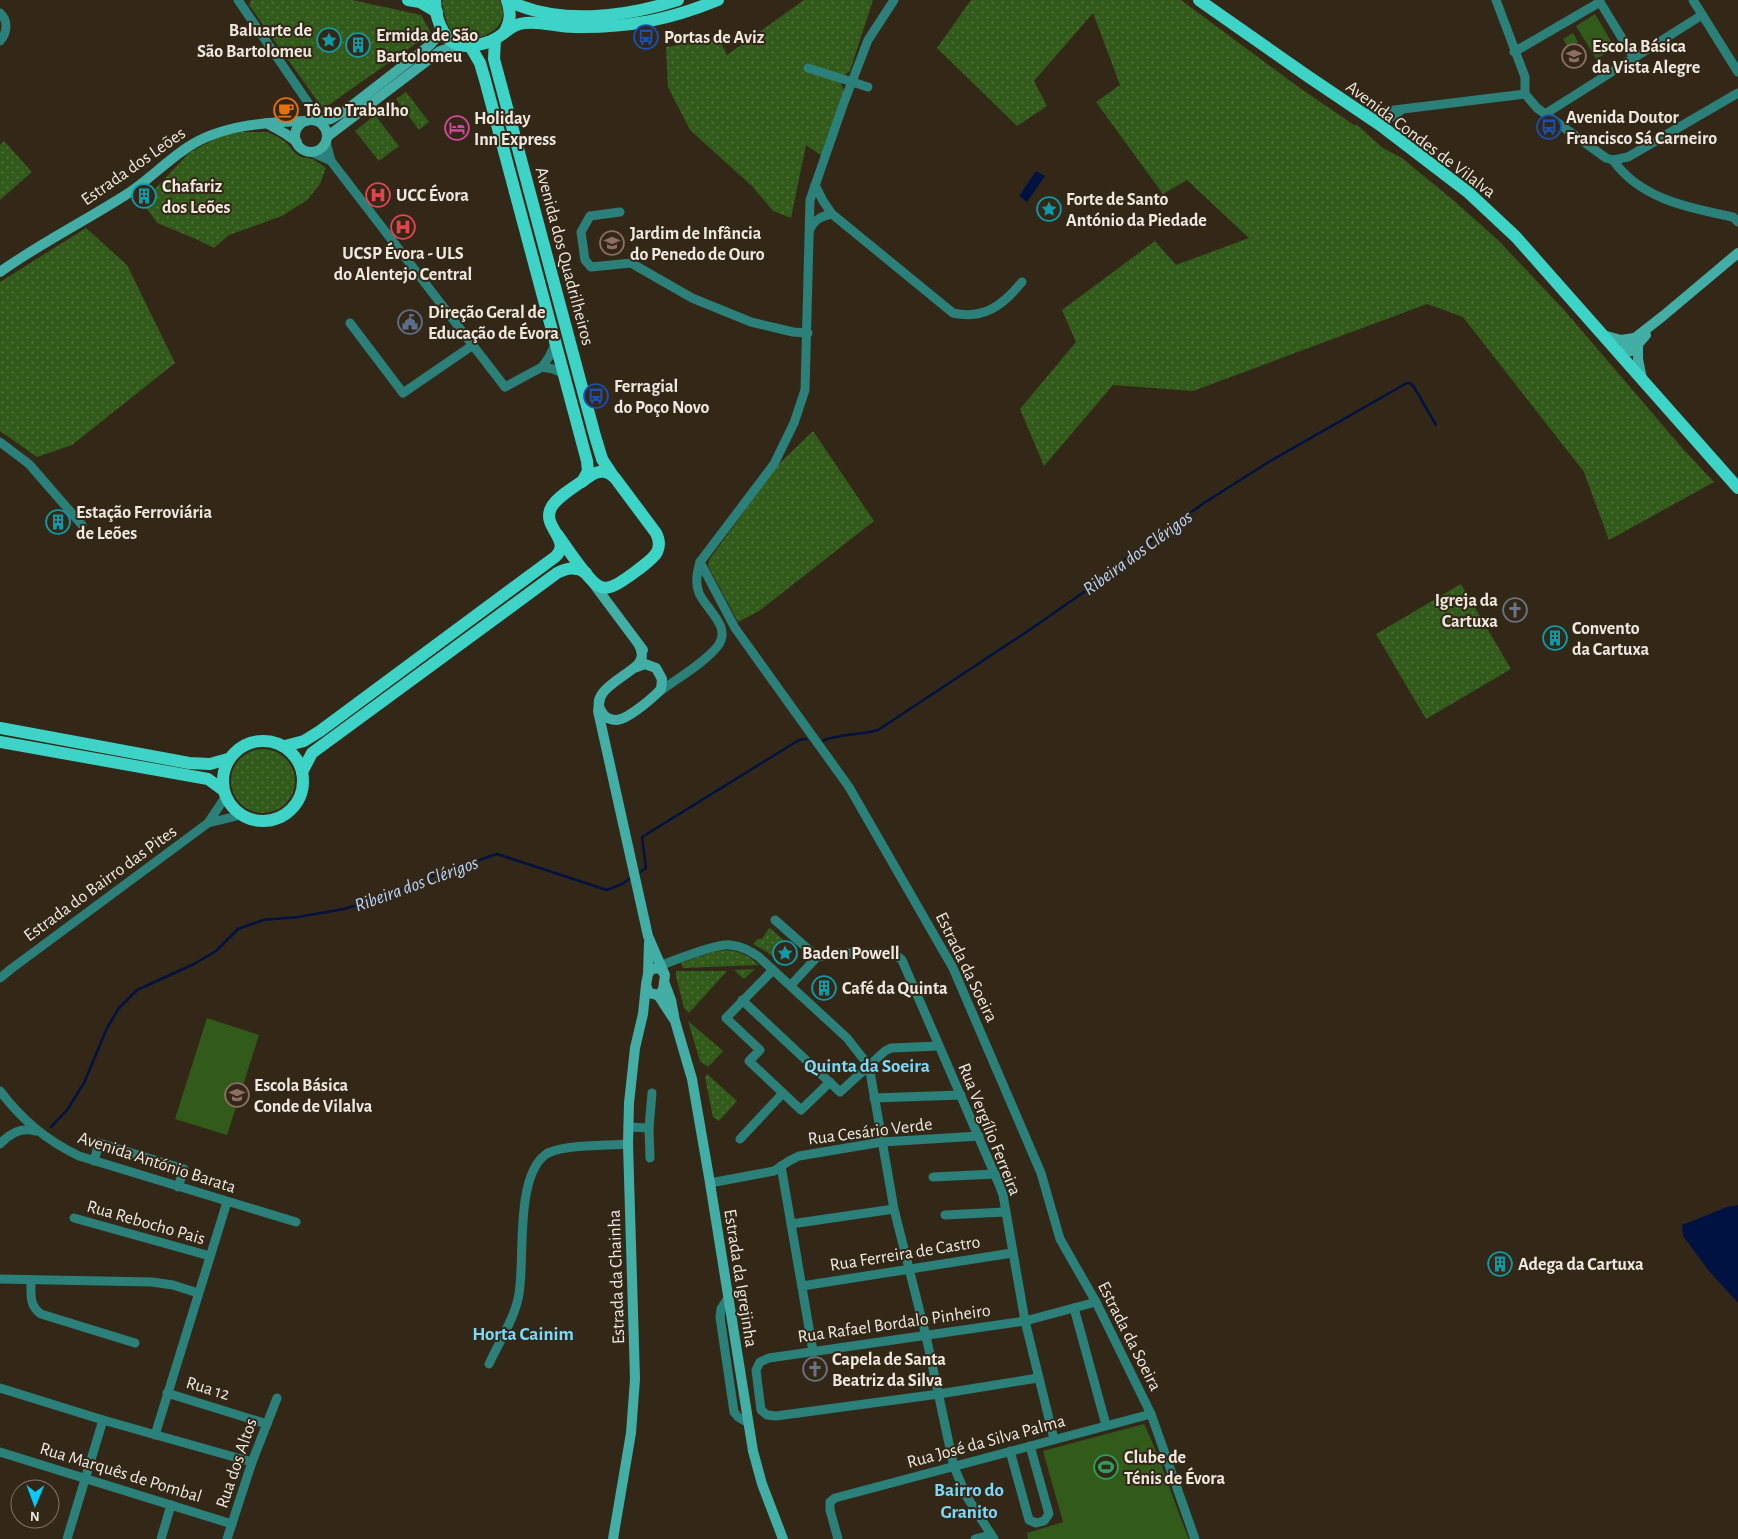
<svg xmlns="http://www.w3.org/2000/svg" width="1738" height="1539" font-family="'Alegreya Sans',sans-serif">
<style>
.grass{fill:url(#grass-dots)}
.park{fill:url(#park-tufts)}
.pitch{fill:#325a1b}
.water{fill:#001242}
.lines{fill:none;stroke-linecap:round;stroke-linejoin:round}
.stream{stroke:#001242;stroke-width:2.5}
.street{stroke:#2b817a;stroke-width:9}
.secondary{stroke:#42aea5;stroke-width:10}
.primary{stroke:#3dd3c7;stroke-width:12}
.labels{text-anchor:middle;stroke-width:4;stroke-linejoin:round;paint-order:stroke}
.poi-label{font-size:18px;font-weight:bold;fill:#f0e8de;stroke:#332818;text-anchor:start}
.street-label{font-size:18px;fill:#f0e8de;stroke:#332818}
.water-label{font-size:19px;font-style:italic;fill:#bad3fa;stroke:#332818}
.neighbourhood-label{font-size:19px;font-weight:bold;fill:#7bd9f9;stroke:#332818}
</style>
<defs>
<pattern id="grass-dots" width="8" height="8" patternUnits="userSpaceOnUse" patternTransform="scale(1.25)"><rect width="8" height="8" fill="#325a1b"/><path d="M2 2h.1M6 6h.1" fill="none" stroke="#50723c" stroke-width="1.8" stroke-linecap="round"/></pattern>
<pattern id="park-tufts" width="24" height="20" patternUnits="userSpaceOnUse" patternTransform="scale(1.25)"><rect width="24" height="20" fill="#325a1b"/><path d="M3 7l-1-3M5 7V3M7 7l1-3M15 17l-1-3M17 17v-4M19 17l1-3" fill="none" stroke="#50723c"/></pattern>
</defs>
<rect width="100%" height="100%" fill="#332818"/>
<g class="grass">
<polygon points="251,0 352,0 421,15 431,33 323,109 249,5"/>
<path d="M443,0H500C502,7 504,12 502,19C497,36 466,45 453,33C446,26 445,13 442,4Z"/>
<polygon points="804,0 873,0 850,71 845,75 841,84 844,90 822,156 806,145 791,218 773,211 753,187 690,130 668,87 666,47 719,38 727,55"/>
<polygon points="971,0 1181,0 1297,86 1354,125 1357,125 1383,148 1402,158 1453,200 1498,240 1565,311 1683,449 1714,482 1609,540 1584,472 1463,317 1427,304 1193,391 1113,385 1044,466 1020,409 1076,342 1062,310 1155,241 1176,265 1249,238 1187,180 1163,194 1096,102 1120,85 1093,13 1034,81 1047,106 1017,126 937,48"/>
<polygon points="406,92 429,122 419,130 396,99"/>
<polygon points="375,115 399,146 379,161 355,131"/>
<polygon points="241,132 268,132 285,141 295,153 301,157 313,159 326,168 320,184 307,200 282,216 229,235 214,248 196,239 157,223 143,203 147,197 190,152 219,137"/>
<polygon points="4,141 32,172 0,200 0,145"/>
<polygon points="86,228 127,265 175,363 72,445 37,457 0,431 0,282"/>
<polygon points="813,431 874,521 759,611 738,622 708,566 709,560 776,467"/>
<polygon points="1461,584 1511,669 1426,719 1376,634"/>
<circle cx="263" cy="781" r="32"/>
<polygon points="769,928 771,929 798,953 798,957 790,965 783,965 767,952 753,944 758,939 762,939"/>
<path d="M726,950C740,951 749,956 759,965L683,968L681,963L713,952Z"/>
<polygon points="755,969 744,979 734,970"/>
<polygon points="676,971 727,971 689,1013 684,1008 676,976"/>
<polygon points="688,1021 723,1051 708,1067 700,1061"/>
<polygon points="707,1074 737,1101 719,1121 713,1117 705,1077"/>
</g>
<polygon class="park" points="1573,33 1578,42 1568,47 1563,39"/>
<g class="pitch">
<polygon points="1595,14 1615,48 1596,59 1576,26"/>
<polygon points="207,1018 259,1035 227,1135 175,1119"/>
<path d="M1144,1424C1162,1461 1173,1501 1189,1539H1028L1027,1533L1063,1522L1043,1451Z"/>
</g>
<g class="water">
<polygon points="1036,171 1045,176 1027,202 1019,196"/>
<polygon points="1738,1205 1738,1303 1709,1271 1683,1236 1682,1225 1727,1207"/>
</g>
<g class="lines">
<g class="stream">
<path d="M823,741C835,734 862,735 878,730L1031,629L1091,587L1115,566L1204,503L1267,463L1407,383H1410L1414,387L1436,425"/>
<polyline points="637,874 646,868 642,837 799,740 806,739"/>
<polyline points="51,1127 67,1110 84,1083 107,1028 119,1008 137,990 194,964 216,951 238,929 263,920 298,917 344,909 387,896 429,877 497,854 607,890 622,884 632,877"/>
</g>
<g class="street">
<polyline points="238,0 311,107 314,111 314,120"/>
<polyline points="1496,0 1525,77 1525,94"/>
<polyline points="1693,0 1738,72"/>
<path d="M0,13C9,21 7,33 0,41"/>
<polyline points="1514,52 1600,2 1634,58"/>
<polyline points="808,68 868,87"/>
<polyline points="1525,94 1537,108 1606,158 1613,160 1628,157 1738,93"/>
<polyline points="1362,114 1525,94"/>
<polyline points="1545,114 1702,15"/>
<polyline points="1380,125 1400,111"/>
<polyline points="326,142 331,161 505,387 542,367 549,357 556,343"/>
<polyline points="311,152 331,161"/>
<path d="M1613,160C1640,199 1689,208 1733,217L1738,222"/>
<path d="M815,185L823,201L832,214L953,313C984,320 1003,305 1022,282"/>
<polyline points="620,212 590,216 581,232 585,260 591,267 631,263 692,298 751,322 793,332 808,333"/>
<path d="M810,229C815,219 822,216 832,214"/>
<polyline points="350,323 403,393 473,345"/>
<polyline points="542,367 553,369 563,373"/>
<polyline points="0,442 29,464 82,525"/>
<polyline points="700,562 735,628 849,787 953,968 1041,1173 1060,1239 1096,1302 1151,1414 1195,1539"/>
<path d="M658,693C676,679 703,664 717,647C733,627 707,611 699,593C695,583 697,573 700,562L774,464L794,423L805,390L810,200L843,105L868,40L894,0"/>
<polyline points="208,823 241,815"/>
<polyline points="775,920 817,957"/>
<path d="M655,968C669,962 718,943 730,945C742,946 750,951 759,957L847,1038L869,1066L894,1209L926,1336L954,1467L967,1497L994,1539"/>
<polyline points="773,970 726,1018 760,1050 749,1061 801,1110 830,1082"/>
<polyline points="0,978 11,969 208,823 226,796"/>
<polyline points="791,985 817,957 837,953 889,953 896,955 902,960 998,1182 1003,1195 1025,1321 1054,1439"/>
<polyline points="742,1000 840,1092 885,1051 891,1048 939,1046"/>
<path d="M0,1091C22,1120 46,1140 79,1156L296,1222"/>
<polyline points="874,1098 961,1095"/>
<polyline points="628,1127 649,1128"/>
<polyline points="740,1139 783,1093"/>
<path d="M0,1144C10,1133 21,1127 35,1131"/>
<polyline points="650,1158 649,1128 652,1093"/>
<polyline points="94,1161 99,1143 184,1169 178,1187"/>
<polyline points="781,1166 813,1351"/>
<polyline points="933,1177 995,1174"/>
<polyline points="710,1183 774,1171 789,1161 799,1156 882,1142 979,1136"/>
<polyline points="945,1215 1005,1212"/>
<polyline points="74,1218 210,1256"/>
<polyline points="791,1224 894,1209"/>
<polyline points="0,1279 152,1282 173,1285 198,1293"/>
<path d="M31,1280C31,1294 29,1306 41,1314L135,1343"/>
<polyline points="802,1286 1012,1253"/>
<polyline points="728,1298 721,1309 720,1317 734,1412 738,1417 748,1423"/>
<polyline points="1074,1308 1106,1425"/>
<path d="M489,1364C499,1342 515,1318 519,1294C525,1259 515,1178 545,1155C559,1144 608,1146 628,1144"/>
<polyline points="1038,1378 939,1394 776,1416 767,1415 761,1410 756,1370 760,1362 769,1358 1025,1321 1096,1302"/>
<polyline points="0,1388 103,1420 67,1539"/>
<polyline points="167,1393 267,1424"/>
<polyline points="103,1420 252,1462"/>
<polyline points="155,1435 227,1202"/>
<polyline points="1010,1451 1029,1520 1036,1523 1044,1521 1049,1514 1030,1446"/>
<polyline points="0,1452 232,1524"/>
<polyline points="161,1539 171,1505"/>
<polyline points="227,1539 252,1462 277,1398"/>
<polyline points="838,1539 830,1510 830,1502 835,1498 1151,1414"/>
<polyline points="975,1539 990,1535"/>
</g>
<g class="secondary">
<circle cx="311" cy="136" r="16"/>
<polyline points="318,121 331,119 345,111 430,45 442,31"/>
<polyline points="268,124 286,134 297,142"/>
<polyline points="328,136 440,51 459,45"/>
<path d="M0,272C39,244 83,222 124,196C147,182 165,162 188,147C221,125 267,122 306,121"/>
<polyline points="1603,335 1621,340 1634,338"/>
<polyline points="1638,344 1638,359 1642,379"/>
<polyline points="1619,354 1626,345 1663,316 1738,253"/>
<polyline points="1619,354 1632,351 1646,335"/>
<polyline points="593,583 643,650"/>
<path d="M634,668L645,664L656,668L662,679L661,689C653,698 628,719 617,720C611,720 606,718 603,714C585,692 629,676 639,663C643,658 642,651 639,645"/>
<polyline points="600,698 598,711 648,936 664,973"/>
<polyline points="648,974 652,969 660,968 665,975 663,990 658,995 649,993 646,985 648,974 649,943"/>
<polyline points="665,984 671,1000 675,1021 692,1079 710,1183 753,1451 762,1484 783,1539"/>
<polyline points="658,995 673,1018"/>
<polyline points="613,1539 631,1433 635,1379 628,1144 629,1103 635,1048 643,1014 646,985"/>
</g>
<g class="primary">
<polyline points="408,0 420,2 437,12"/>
<path d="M435,0C435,16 442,39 458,45C468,48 486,44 495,39C506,33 512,24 525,23C541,21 558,27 574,27C628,28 669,20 718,0"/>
<path d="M507,0C558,26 626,17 678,0"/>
<polyline points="1199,0 1306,75 1380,125 1469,193 1516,237 1738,488"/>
<path d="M504,33C511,21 511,13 507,0"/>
<polyline points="495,39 494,59 595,436 602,459 613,476"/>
<polyline points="470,46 480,63 485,80 587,461 588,471 582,482"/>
<polyline points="0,728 189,763 210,764 228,759"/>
<circle cx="263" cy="781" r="40"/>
<polyline points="0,742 208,779 223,790"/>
<path d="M285,746L304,741L320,731L555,557C573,540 541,527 551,508C556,497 580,483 590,476C599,470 607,470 615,478L656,533C659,539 660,546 657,552C653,560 619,585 610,587C606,588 602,588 599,586C589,582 565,545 557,534"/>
<path d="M302,772L312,753L557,573C567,568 576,566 586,573"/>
</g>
</g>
<defs>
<g id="bus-ring" transform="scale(1.25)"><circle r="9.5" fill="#332818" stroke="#1a4fb4" stroke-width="1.5"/><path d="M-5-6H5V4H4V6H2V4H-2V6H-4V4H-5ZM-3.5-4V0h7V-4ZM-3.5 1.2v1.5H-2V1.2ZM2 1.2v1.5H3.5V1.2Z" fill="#1a4fb4"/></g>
<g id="sight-ring" transform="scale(1.25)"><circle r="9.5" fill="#332818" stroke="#0f9aa8" stroke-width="1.5"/><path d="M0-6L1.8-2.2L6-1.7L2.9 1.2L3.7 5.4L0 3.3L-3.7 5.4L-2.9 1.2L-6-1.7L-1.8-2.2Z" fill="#0f9aa8"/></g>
<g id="building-ring" transform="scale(1.25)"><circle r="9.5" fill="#332818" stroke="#0f9aa8" stroke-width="1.5"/><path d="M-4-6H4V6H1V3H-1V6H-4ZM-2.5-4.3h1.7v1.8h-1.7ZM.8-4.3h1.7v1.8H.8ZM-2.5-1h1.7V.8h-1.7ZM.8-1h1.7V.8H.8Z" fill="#0f9aa8"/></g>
<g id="school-ring" transform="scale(1.25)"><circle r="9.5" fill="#332818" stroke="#8d6e63" stroke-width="1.5"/><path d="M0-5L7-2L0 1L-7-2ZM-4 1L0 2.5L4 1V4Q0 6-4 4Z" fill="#8d6e63"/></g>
<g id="cafe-ring" transform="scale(1.25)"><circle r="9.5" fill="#332818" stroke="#e8710a" stroke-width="1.5"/><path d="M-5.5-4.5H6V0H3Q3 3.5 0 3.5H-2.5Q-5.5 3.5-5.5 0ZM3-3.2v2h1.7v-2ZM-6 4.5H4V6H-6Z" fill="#e8710a"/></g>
<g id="hotel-ring" transform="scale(1.25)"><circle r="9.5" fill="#332818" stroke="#d1479c" stroke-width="1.5"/><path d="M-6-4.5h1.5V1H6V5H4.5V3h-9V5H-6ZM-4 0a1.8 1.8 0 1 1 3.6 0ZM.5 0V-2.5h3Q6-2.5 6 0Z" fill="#d1479c"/></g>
<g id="hospital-ring" transform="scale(1.25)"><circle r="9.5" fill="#332818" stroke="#e0444e" stroke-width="1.5"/><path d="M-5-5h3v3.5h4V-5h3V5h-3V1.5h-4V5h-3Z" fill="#e0444e"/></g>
<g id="civic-ring" transform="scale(1.25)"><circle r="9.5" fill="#332818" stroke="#5c6f8a" stroke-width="1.5"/><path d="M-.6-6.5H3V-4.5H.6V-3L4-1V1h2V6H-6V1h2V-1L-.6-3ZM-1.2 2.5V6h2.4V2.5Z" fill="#5c6f8a"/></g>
<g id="church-ring" transform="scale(1.25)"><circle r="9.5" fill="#332818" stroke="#6b7280" stroke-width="1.5"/><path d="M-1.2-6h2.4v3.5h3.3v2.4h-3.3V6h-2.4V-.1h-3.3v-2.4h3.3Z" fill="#6b7280"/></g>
<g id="stadium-ring" transform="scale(1.25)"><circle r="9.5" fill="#332818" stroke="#2e9e5b" stroke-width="1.5"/><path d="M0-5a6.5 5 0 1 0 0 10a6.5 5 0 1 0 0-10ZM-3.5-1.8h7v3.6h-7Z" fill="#2e9e5b"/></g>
</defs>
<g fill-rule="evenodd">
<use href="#bus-ring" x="646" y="37"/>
<use href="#sight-ring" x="329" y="40"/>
<use href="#building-ring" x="358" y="45"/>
<use href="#school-ring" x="1574" y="56"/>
<use href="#cafe-ring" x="286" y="110"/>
<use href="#bus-ring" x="1549" y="127"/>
<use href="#hotel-ring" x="457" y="128"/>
<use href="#hospital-ring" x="378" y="195"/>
<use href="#building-ring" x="144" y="196"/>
<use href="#sight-ring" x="1049" y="209"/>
<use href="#hospital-ring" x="403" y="227"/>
<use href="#school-ring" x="612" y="243"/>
<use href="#civic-ring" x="410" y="322"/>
<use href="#bus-ring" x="596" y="396"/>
<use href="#building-ring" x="58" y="522"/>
<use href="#church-ring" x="1515" y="610"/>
<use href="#building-ring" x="1555" y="638"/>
<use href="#sight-ring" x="785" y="953"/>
<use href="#building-ring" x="824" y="988"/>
<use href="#school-ring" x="237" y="1095"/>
<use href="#building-ring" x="1500" y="1264"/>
<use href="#church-ring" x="815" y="1369"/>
<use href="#stadium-ring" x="1106" y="1467"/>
</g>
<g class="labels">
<g class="poi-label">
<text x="312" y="36" text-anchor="end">Baluarte de<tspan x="312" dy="21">São Bartolomeu</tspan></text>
<text x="376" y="41">Ermida de São<tspan x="376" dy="21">Bartolomeu</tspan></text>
<text x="664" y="43">Portas de Aviz</text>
<text x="1592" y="52">Escola Básica<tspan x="1592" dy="21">da Vista Alegre</tspan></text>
<text x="304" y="116">Tô no Trabalho</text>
<text x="1566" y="123">Avenida Doutor<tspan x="1566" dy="21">Francisco Sá Carneiro</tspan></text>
<text x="474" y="124">Holiday<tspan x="474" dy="21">Inn Express</tspan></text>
<text x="162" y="192">Chafariz<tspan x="162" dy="21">dos Leões</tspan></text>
<text x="396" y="201">UCC Évora</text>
<text x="1066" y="205">Forte de Santo<tspan x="1066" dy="21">António da Piedade</tspan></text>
<text x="630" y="239">Jardim de Infância<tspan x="630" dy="21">do Penedo de Ouro</tspan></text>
<text x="403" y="259" text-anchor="middle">UCSP Évora - ULS<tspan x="403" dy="21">do Alentejo Central</tspan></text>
<text x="428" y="318">Direção Geral de<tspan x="428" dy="21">Educação de Évora</tspan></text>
<text x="614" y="392">Ferragial<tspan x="614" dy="21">do Poço Novo</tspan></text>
<text x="76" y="518">Estação Ferroviária<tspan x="76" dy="21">de Leões</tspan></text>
<text x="1498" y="606" text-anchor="end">Igreja da<tspan x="1498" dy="21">Cartuxa</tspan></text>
<text x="1572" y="634">Convento<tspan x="1572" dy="21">da Cartuxa</tspan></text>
<text x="802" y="959">Baden Powell</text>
<text x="842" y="994">Café da Quinta</text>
<text x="254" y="1091">Escola Básica<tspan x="254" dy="21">Conde de Vilalva</tspan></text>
<text x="1518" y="1270">Adega da Cartuxa</text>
<text x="832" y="1365">Capela de Santa<tspan x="832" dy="21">Beatriz da Silva</tspan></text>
<text x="1124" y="1463">Clube de<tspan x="1124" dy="21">Ténis de Évora</tspan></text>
</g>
<g class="street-label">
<text transform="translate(1421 139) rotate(37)" y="6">Avenida Condes de Vilalva</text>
<text transform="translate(133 166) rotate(-35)" y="6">Estrada dos Leões</text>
<text transform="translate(565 256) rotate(75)" y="6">Avenida dos Quadrilheiros</text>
<text transform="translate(100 883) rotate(-36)" y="6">Estrada do Bairro das Pites</text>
<text transform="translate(967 967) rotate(64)" y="6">Estrada da Soeira</text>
<text transform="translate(990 1129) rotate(68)" y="6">Rua Vergílio Ferreira</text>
<text transform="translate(870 1131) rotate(-7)" y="6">Rua Cesário Verde</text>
<text transform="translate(157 1162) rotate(18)" y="6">Avenida António Barata</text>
<text transform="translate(146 1222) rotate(16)" y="6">Rua Rebocho Pais</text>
<text transform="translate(905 1253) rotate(-9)" y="6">Rua Ferreira de Castro</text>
<text transform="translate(616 1277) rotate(-92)" y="6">Estrada da Chainha</text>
<text transform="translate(741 1278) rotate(81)" y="6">Estrada da Igrejinha</text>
<text transform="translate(894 1323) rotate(-8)" y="6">Rua Rafael Bordalo Pinheiro</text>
<text transform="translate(1130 1336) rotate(63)" y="6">Estrada da Soeira</text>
<text transform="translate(208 1388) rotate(17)" y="6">Rua 12</text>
<text transform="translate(986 1441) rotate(-15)" y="6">Rua José da Silva Palma</text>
<text transform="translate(236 1463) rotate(-71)" y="6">Rua dos Altos</text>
<text transform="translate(121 1472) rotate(17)" y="6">Rua Marquês de Pombal</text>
</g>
<g class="water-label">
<text transform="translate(1137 552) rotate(-36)" y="7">Ribeira dos Clérigos</text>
<text transform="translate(416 883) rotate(-20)" y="7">Ribeira dos Clérigos</text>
</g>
<g class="neighbourhood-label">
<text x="867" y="1072">Quinta da Soeira</text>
<text x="523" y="1340">Horta Cainim</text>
<text x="969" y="1496">Bairro do<tspan x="969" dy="22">Granito</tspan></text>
</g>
</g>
<g transform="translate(35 1504) rotate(181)"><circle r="24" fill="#332818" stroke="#7f7567"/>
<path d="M0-4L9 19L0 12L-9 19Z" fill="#04cbf9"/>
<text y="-8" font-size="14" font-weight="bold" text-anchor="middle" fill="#f0e8de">N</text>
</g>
</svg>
